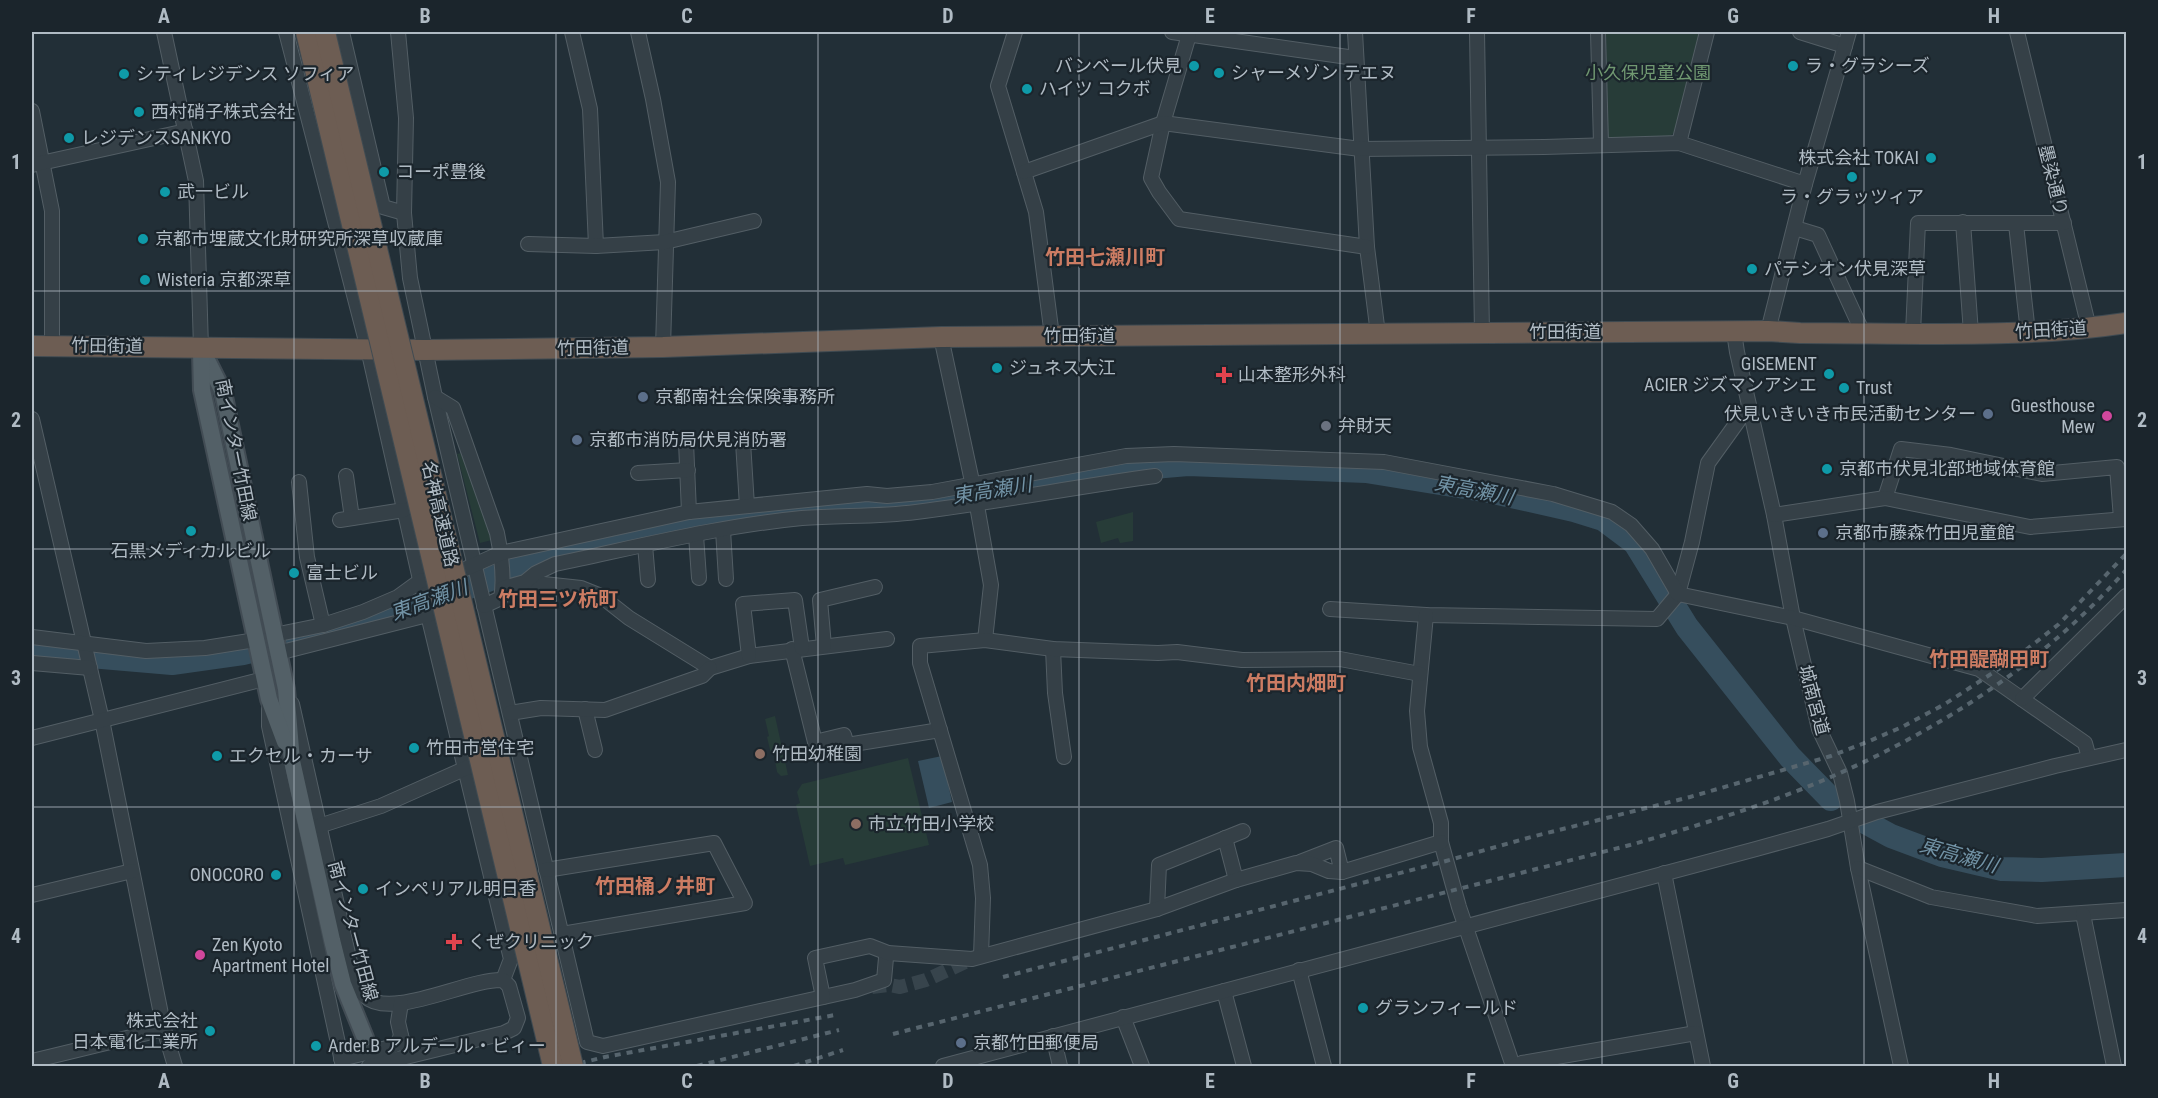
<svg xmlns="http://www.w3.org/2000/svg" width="2158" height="1098" font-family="'Roboto Condensed','Noto Sans JP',sans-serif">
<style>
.green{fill:#273c38}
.water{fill:#364e5d}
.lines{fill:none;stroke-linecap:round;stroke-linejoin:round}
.river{stroke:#364e5d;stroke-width:24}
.minor-tunnel{stroke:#37444c;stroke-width:14;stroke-dasharray:14 7;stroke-linecap:butt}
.minor-casing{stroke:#535e65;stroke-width:16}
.major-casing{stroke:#424c54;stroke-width:20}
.highway-casing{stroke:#404b52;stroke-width:22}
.minor{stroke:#354047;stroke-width:14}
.major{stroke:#536067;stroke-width:16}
.highway{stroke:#6d5d53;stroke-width:20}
.rail{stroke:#57656e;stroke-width:4;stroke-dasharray:6 6;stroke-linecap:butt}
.highway-bridge-casing{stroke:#404b52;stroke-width:22;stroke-linecap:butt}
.highway-bridge{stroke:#6d5d53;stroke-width:20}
.grid{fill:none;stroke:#b0bbc4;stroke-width:1.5;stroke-opacity:0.55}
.culture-dot{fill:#0f9aa8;stroke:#1b252c;stroke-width:2}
.health-dot{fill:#e0444e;stroke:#1b252c;stroke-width:2}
.service-dot{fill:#5c6f8a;stroke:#1b252c;stroke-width:2}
.hotel-dot{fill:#d1479c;stroke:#1b252c;stroke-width:2}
.worship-dot{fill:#6b7280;stroke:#1b252c;stroke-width:2}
.education-dot{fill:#8d6e63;stroke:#1b252c;stroke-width:2}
.labels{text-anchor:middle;stroke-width:4.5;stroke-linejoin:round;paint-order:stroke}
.poi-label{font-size:18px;fill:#b0bbc4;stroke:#1b252c;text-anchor:start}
.park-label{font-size:18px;fill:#709871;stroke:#1b252c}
.street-label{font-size:18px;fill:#b0bbc4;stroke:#1b252c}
.neighbourhood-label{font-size:20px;font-weight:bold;fill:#cc7c63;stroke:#1b252c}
.water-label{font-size:20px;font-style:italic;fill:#7293a6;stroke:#1b252c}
.neatline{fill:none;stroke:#b0bbc4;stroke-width:2}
.grid-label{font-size:20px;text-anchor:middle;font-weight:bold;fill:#b0bbc4}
</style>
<rect width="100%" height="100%" fill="#222f37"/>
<g class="green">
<polygon points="1606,32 1701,32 1678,130 1667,138 1608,138"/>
<polygon points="461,453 484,512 492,540 480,543 457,454"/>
<polygon points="1133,512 1133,541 1120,543 1118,538 1101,543 1096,522"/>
<polygon points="775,716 788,775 781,776 777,772 774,754 771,754 767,737 769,736 765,719"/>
<polygon points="908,758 929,845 845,865 843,858 810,866 796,805 800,803 797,792 802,784"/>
</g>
<polygon class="water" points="942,756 952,802 929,808 918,761"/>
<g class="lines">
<g class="river">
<polyline points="32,651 172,663 243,653 353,627 410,609 552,556 696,527 844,505 924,501 1027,486 1107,471 1188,464 1366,471 1489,491 1574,510 1603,519 1635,543 1687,627 1790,757 1831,799"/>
<polyline points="1867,823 1891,836 1942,855 2002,869 2042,870 2126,865"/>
</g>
<polyline class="minor-tunnel" points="872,987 889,985 900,987 926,980 972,959"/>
<g class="minor-casing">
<g id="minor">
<polyline points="164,32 196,181 201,348"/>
<polyline points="286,32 368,349 428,615 511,959 503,980"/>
<polyline points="342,32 383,207 404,213"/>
<polyline points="398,32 406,118 404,213 410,278 435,397 587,1042 603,1046 855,990 884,980 886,958 888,953"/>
<polyline points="572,32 590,109 596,246"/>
<polyline points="638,32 653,99 668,182 663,347"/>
<polyline points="1015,32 998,86 1036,212 1052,336"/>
<polyline points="1172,32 1355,58"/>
<polyline points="1355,32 1367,247 1378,334"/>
<polyline points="1477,32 1482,333"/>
<polyline points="1598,32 1601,144"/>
<polyline points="1800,32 1845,46"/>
<polyline points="2017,32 2089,328"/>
<polyline points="1189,35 1163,123 1151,178 1159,192 1179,219 1367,247"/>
<polyline points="32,111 52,211 52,346"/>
<polyline points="1679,143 1707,32"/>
<polyline points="32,165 186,131"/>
<polyline points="1024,172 1163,123 1360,149 1544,147 1679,143 1805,184"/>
<polyline points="1963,222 1971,333"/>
<polyline points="2016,224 2028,333"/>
<polyline points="1795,228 1818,235 1863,333"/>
<polyline points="528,244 596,246 665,242 754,221"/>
<polyline points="1768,331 1805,184 1849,32"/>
<polyline points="1734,332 1737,352 1774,515 1793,618 1819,729 1840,773 1847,801 1858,868 1901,1066"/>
<polyline points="1913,333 1918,223 2064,223"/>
<polyline points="941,337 976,500 991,585 985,640"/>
<path d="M435,397L453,408L497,533C501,553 505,578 501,598L484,606"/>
<polyline points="32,419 102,720 164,1029 175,1066"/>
<polyline points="686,442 689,512"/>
<polyline points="638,473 688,470"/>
<polyline points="346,476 352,518"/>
<polyline points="299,482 307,557 323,625"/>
<polyline points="1885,498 1901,449 1951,455 2042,474 2117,467 2121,519"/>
<polyline points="747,506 743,442 754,442"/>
<polyline points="1774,515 1885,498 2030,527 2126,519"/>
<polyline points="340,520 404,510"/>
<polyline points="723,530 726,579"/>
<polyline points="696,535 699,578"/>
<polyline points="645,545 648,580"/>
<polyline points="525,582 581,588 601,596 629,618 710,668 749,656 887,639"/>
<path d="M503,588L525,582L536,573L555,564C637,547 719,526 802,518C840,515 878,517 916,512C996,502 1075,487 1155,476"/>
<polyline points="1330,609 1426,615 1657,619 1678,594 1692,542 1708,463 1749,406"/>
<polyline points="1426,615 1417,711 1420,747 1441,823 1441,842 1459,907 1513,1066"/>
<polyline points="274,635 323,625 363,612 398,597 420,581 465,569 501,553 689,512 867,494 887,496 932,492 1126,456 1174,454 1384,462 1553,494 1612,512 1631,525 1652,549 1678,594 1793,618 1979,669 2085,743 2089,758"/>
<polyline points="32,637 146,651 205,648 256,640"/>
<polyline points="824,646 820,600 875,587"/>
<polyline points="792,649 815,742 844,735 847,745 940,730"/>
<polyline points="1053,649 1055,693 1064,757"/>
<polyline points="278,653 435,613"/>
<polyline points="749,656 743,604 795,600 802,648"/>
<polyline points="32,663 90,668"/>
<polyline points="2022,699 2126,596"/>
<polyline points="269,704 269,726 343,1066"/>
<path d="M292,704L349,958C352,971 355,986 365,996C390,1021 469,978 503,980L509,986L518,1018L514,1028L504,1033L369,1066"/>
<polyline points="585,709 595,750"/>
<polyline points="510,713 541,708 605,710 702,676 710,668"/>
<polyline points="32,738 264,679"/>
<polyline points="319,826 381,806 473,765"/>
<polyline points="1225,838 1236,880"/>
<polyline points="1300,862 1336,848 1342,872"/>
<polyline points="1858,868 1931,897 2037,916 2126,910"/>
<polyline points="546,870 714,843 745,903 562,934"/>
<polyline points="1664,873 1703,1066"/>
<polyline points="32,895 132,871"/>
<polyline points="1157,909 1159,865 1243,831"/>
<polyline points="2083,914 2114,1066"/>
<polyline points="981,956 983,898 980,865 920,663 920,646 985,640 1053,649 1158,653 1177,652 1242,660 1340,659 1420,674"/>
<polyline points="1299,970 1324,1066"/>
<polyline points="1224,991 1244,1066"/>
<polyline points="823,997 815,958 870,946 888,953 972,959 1157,909 1236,880 1296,863 1312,864 1329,871 1342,872 1441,842"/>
<polyline points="401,1003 398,1022 403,1044"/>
<polyline points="1123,1017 1142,1066"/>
<polyline points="1053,1036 1060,1066"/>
<polyline points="341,1059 391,1047 397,1044 401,1036"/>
<polyline points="32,1061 164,1029"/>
<polyline points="943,1066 1756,849 1828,829 1877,812 2055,766 2126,750"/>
<polyline points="1515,1066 1522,1063 1696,1033"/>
</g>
</g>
<g class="major-casing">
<g id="major">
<polyline points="201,348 223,392 286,689 292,761 332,940 343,984 365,1038"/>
<polyline points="201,352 202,390 269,699 285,742"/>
</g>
</g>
<g class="highway-casing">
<path id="highway" d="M32,346L425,350L663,347L941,337L1768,331L1800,333C1909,333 2019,339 2126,323"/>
</g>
<use href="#minor" class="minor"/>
<use href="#major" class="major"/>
<use href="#highway" class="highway"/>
<g class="rail">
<polyline points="1003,977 1446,861 1531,837 1690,797 1831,756 1867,742 1902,727 1945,704 2017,657 2059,624 2126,554"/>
<path d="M893,1034L1630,845C1700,825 1773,803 1840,773C1946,726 2049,658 2126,570"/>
<polyline points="568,1066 605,1057 835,1015"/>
<polyline points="697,1066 839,1030"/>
<polyline points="794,1066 843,1050"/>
</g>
<g class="highway-bridge-casing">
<g id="highway-bridge">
<polyline points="306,32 553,1066"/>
<polyline points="325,32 573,1066"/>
</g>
</g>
<use href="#highway-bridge" class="highway-bridge"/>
</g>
<path class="grid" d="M294,32V1066M556,32V1066M818,32V1066M1079,32V1066M1340,32V1066M1602,32V1066M1864,32V1066M32,291H2126M32,549H2126M32,807H2126"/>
<g class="culture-dot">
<circle cx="1194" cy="66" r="6"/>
<circle cx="1793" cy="66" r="6"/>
<circle cx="1219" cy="73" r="6"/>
<circle cx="124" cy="74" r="6"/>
<circle cx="1027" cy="89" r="6"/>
<circle cx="139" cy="112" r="6"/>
<circle cx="69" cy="138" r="6"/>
<circle cx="1931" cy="158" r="6"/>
<circle cx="384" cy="172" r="6"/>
<circle cx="1852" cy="177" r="6"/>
<circle cx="165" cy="192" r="6"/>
<circle cx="143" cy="239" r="6"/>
<circle cx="1752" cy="269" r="6"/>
<circle cx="145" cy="280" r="6"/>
<circle cx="997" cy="368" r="6"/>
<circle cx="1829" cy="374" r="6"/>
<circle cx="1844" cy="388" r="6"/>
<circle cx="1827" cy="469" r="6"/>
<circle cx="191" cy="531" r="6"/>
<circle cx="294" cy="573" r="6"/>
<circle cx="414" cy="748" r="6"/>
<circle cx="217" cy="756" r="6"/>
<circle cx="276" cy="875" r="6"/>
<circle cx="363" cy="889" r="6"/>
<circle cx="1363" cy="1008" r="6"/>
<circle cx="210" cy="1031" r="6"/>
<circle cx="316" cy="1046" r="6"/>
</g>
<g class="health-dot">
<path d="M1221 366h6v6h6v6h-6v6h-6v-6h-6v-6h6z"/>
<path d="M451 933h6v6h6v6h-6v6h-6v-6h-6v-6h6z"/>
</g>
<g class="service-dot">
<circle cx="643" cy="397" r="6"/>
<circle cx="1988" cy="414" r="6"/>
<circle cx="577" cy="440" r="6"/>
<circle cx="1823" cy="533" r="6"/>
<circle cx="961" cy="1043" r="6"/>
</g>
<g class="hotel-dot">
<circle cx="2107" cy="416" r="6"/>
<circle cx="200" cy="955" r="6"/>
</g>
<circle class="worship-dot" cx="1326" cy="426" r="6"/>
<g class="education-dot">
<circle cx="760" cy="754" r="6"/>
<circle cx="856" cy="824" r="6"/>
</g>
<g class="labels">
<g class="poi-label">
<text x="1182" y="72" text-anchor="end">バンベール伏見</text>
<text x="1805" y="72">ラ・グラシーズ</text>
<text x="1231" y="79">シャーメゾン テエヌ</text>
<text x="136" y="80">シティレジデンス ソフィア</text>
<text x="1039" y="95">ハイツ コクボ</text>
<text x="151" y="118">西村硝子株式会社</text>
<text x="81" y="144">レジデンスSANKYO</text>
<text x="1919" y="164" text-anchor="end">株式会社 TOKAI</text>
<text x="396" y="178">コーポ豊後</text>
<text x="177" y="198">武一ビル</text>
<text x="1852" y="203" text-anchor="middle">ラ・グラッツィア</text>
<text x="155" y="245">京都市埋蔵文化財研究所深草収蔵庫</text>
<text x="1764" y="275">パテシオン伏見深草</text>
<text x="157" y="286">Wisteria 京都深草</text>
<text x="1817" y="370" text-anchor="end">GISEMENT<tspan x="1817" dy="21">ACIER ジズマンアシエ</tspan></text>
<text x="1009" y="374">ジュネス大江</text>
<text x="1238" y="381">山本整形外科</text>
<text x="1856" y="394">Trust</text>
<text x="655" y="403">京都南社会保険事務所</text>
<text x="2095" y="412" text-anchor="end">Guesthouse<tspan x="2095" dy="21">Mew</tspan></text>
<text x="1976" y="420" text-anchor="end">伏見いきいき市民活動センター</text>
<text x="1338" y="432">弁財天</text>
<text x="589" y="446">京都市消防局伏見消防署</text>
<text x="1839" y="475">京都市伏見北部地域体育館</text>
<text x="1835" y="539">京都市藤森竹田児童館</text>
<text x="191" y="557" text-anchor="middle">石黒メディカルビル</text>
<text x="306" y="579">富士ビル</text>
<text x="426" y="754">竹田市営住宅</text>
<text x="772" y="760">竹田幼稚園</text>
<text x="229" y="762">エクセル・カーサ</text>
<text x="868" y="830">市立竹田小学校</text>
<text x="264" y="881" text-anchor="end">ONOCORO</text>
<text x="375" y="895">インペリアル明日香</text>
<text x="468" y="948">くぜクリニック</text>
<text x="212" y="951">Zen Kyoto<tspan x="212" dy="21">Apartment Hotel</tspan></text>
<text x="1375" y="1014">グランフィールド</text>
<text x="198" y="1027" text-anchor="end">株式会社<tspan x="198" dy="21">日本電化工業所</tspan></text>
<text x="973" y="1049">京都竹田郵便局</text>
<text x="328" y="1052">Arder.B アルデール・ビィー</text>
</g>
<g class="park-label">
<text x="1648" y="79">小久保児童公園</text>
</g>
<g class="street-label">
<text transform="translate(2053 180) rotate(76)" y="6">墨染通り</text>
<text transform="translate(2051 330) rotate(-3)" y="6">竹田街道</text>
<text x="1565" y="338">竹田街道</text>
<text x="1079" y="342">竹田街道</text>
<text transform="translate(107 346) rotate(1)" y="6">竹田街道</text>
<text transform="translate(593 348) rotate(-1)" y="6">竹田街道</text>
<text transform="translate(236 450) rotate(79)" y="6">南インター竹田線</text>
<text transform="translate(440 514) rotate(77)" y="6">名神高速道路</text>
<text transform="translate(1814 700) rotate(75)" y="6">城南宮道</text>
<text transform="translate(353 931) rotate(75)" y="6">南インター竹田線</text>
</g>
<g class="neighbourhood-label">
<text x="1105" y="264">竹田七瀬川町</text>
<text x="558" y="606">竹田三ツ杭町</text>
<text x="1989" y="666">竹田醍醐田町</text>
<text x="1296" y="690">竹田内畑町</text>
<text x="655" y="893">竹田桶ノ井町</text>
</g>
<g class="water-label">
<text transform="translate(992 490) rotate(-9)" y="7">東高瀬川</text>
<text transform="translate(1474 490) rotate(11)" y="7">東高瀬川</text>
<text transform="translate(429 600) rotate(-20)" y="7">東高瀬川</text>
<text transform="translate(1959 855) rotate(16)" y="7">東高瀬川</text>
</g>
</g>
<rect width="2158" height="1098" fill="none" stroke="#1b252c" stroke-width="66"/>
<rect x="33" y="33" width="2092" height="1032" class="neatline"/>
<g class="grid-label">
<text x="164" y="23">A</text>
<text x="425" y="23">B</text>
<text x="687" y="23">C</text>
<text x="948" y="23">D</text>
<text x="1210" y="23">E</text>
<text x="1471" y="23">F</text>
<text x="1733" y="23">G</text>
<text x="1994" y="23">H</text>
<text x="16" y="169">1</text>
<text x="2142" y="169">1</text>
<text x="16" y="427">2</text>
<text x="2142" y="427">2</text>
<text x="16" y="685">3</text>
<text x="2142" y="685">3</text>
<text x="16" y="943">4</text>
<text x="2142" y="943">4</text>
<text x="164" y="1088">A</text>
<text x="425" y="1088">B</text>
<text x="687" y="1088">C</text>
<text x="948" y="1088">D</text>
<text x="1210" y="1088">E</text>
<text x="1471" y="1088">F</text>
<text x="1733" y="1088">G</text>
<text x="1994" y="1088">H</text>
</g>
</svg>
